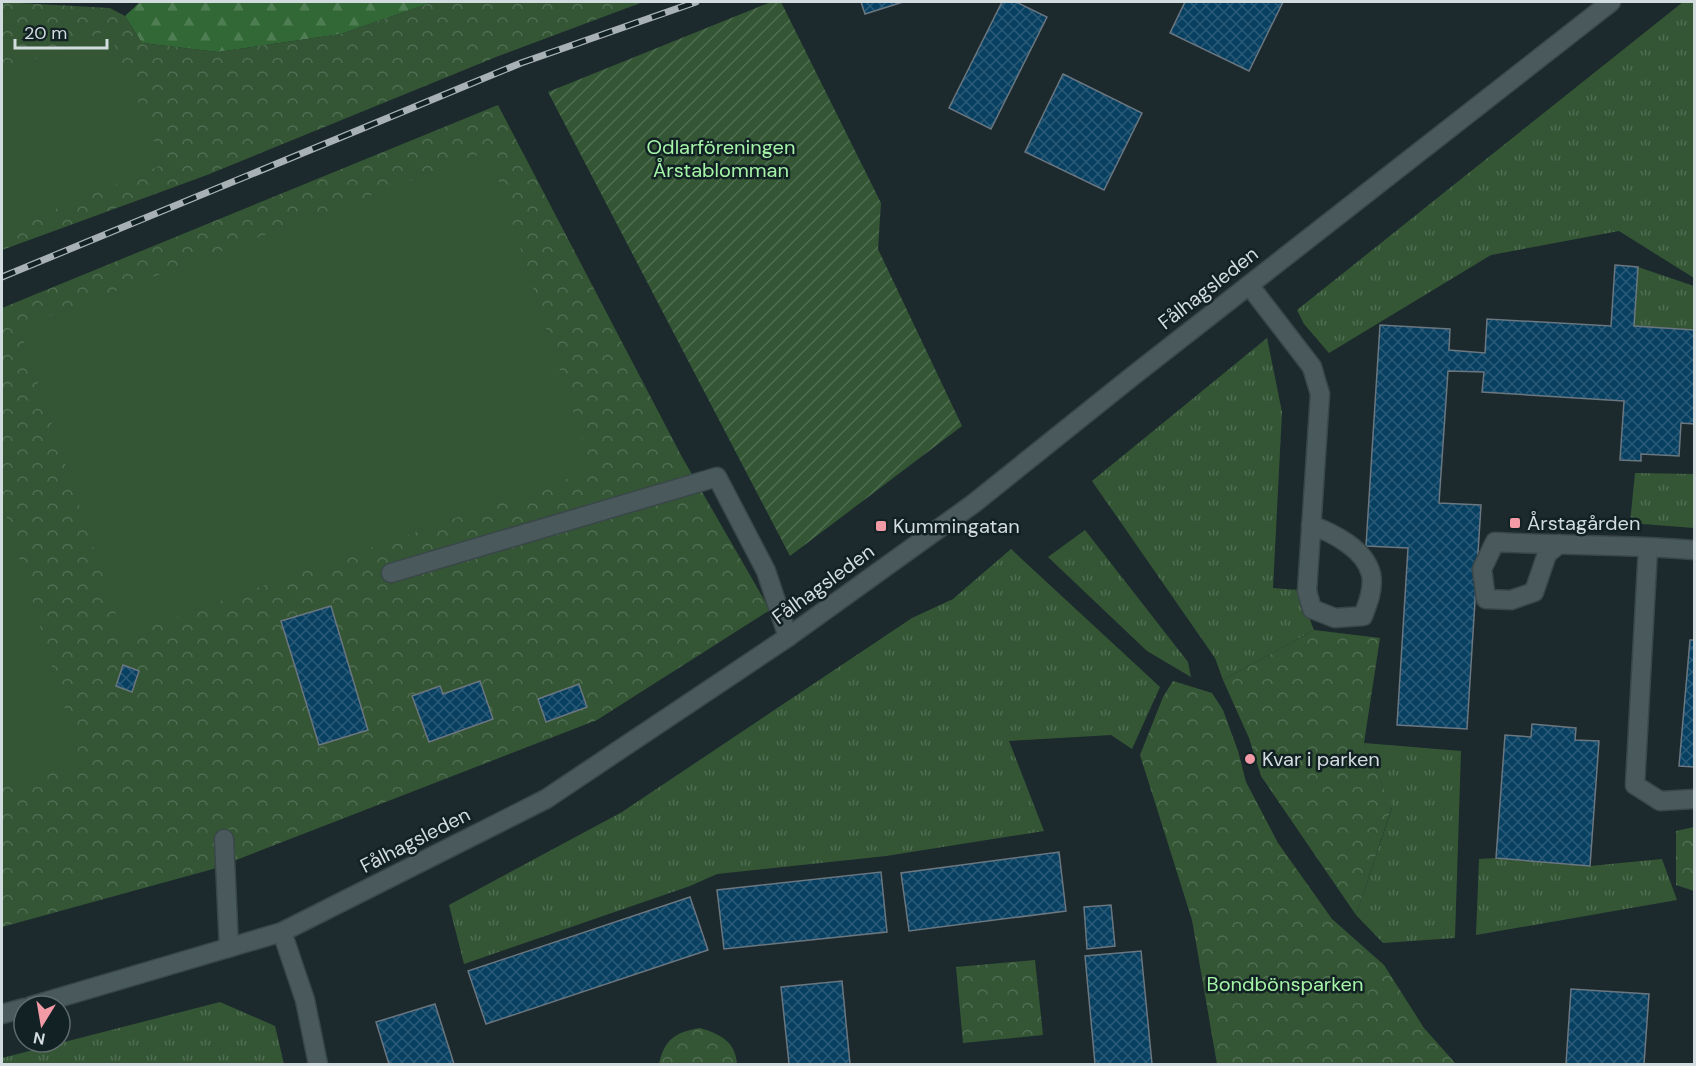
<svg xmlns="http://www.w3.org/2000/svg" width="1696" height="1066" font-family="'DM Sans',sans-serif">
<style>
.grass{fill:url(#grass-tufts)}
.forest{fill:url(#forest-firs)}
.park{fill:url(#park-crowns)}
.garden{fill:url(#garden-furrows)}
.pitch{fill:#345635}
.building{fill:url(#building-cross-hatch);stroke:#6a7680;stroke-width:1.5}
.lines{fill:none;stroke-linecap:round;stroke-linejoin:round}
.minor-casing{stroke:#3a4749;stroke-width:21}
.minor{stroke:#49595c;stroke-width:18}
.rail-casing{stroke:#a8b2b4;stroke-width:7}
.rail{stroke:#122123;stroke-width:4.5;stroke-dasharray:14;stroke-linecap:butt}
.poi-dot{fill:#f39aa7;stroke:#122123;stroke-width:2}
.labels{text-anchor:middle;stroke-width:5;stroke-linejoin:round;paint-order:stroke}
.park-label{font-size:20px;fill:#a5f4a8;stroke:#122123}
.street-label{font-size:20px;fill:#d2dbdd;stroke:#122123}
.poi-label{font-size:20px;fill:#d2dbdd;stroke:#122123;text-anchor:start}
</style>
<defs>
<pattern id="grass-tufts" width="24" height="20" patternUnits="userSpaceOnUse" patternTransform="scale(1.5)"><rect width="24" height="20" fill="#345635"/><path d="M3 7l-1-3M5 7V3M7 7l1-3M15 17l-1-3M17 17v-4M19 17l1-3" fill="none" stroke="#506e52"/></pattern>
<pattern id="forest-firs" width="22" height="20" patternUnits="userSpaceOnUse" patternTransform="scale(1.5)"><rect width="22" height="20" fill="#326836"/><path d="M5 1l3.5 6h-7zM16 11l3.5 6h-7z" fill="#4f7d53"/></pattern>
<pattern id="park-crowns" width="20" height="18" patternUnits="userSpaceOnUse" patternTransform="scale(1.5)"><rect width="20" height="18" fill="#345635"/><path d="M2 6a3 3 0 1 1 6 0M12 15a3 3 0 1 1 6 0" fill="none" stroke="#506e52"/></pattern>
<pattern id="garden-furrows" width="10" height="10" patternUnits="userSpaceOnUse" patternTransform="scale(1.5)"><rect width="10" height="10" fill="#345635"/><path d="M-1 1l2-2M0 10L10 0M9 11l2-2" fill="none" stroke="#506e52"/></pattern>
<pattern id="building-cross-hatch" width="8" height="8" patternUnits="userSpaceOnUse" patternTransform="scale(1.5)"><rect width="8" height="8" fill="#084061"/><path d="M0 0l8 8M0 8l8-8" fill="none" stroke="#2b5b77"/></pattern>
</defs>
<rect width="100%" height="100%" fill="#1c2a2d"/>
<g class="grass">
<polygon points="1683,2 1694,2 1694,278 1619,231 1491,255 1329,353 1304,324 1297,310"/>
<polygon points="1638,267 1694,286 1694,330 1634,326"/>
<polygon points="1267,338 1282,412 1273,588 1298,590 1314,630 1223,680 1215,658 1092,481"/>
<polygon points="1635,473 1694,474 1694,528 1630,523"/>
<polygon points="1085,530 1188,662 1191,677 1147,651 1048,557"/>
<polygon points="1011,549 1160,687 1132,749 1111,735 1009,741 1044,831 886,856 717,874 690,886 464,964 449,905 622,812 912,618 953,599"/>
<polygon points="1364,743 1461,751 1455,938 1383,943 1356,915 1392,808"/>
<polygon points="1496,858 1590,866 1662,859 1677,900 1476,935 1479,859"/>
<polygon points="220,1002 275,1026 284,1064 2,1064 2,1058"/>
</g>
<polygon class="forest" points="140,2 433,2 341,34 218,52 142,43 125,16"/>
<g class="park">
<polygon points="2,2 110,8 125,16 142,43 218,52 341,34 433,2 643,2 496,57 207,175 2,250"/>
<polygon points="498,105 682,457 770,610 597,720 213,869 2,927 2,308"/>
<polygon points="1314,630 1380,638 1364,743 1392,807 1356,915 1261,776 1249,738 1223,680"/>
<polygon points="1173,681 1212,693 1223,710 1238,751 1246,782 1278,843 1332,919 1384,965 1424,1028 1456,1064 1217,1064 1192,920 1140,755 1163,697"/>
<polygon points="1694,827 1694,891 1676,885 1676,831"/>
<polygon points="1035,960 1043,1035 963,1043 956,967"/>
<path d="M700,1028C720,1034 735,1041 737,1064H659C664,1039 676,1032 700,1028Z"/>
</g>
<polygon class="garden" points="771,2 781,2 881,203 878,249 962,426 790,556 548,92"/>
<g class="pitch">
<polygon points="108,30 164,164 2,231 2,72"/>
<polygon points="489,151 592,470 123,635 19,327"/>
<polygon points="2,501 81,762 2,786"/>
</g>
<g class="building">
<polygon points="861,2 903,2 865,14"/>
<polygon points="1002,2 1016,2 1047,17 991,129 949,108"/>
<polygon points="1185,2 1283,2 1249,71 1170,33"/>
<polygon points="1063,74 1142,113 1104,190 1025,152"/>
<polygon points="1615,265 1638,267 1634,326 1694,330 1694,424 1681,423 1679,456 1641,454 1641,461 1620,460 1624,401 1482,392 1484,372 1448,371 1439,503 1481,505 1467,729 1397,725 1408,548 1366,546 1380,325 1450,329 1449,350 1485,353 1487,319 1611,326"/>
<polygon points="331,606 368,730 319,745 281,621"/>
<polygon points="1690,640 1694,640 1694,767 1679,766"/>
<polygon points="123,665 139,671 132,692 116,686"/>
<polygon points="480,681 493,719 429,742 412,696 440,686 443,694"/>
<polygon points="579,684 587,707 546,722 538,699"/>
<polygon points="1532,724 1576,728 1575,740 1599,741 1590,866 1496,858 1505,735 1531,737"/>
<polygon points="1059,852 1066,911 909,931 901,873"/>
<polygon points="881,872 887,932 724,949 717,890"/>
<polygon points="690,897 708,950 486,1024 468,971"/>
<polygon points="1111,905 1115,946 1087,949 1084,907"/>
<polygon points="1141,951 1152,1064 1095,1064 1085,956"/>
<polygon points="842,981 850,1064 789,1064 781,987"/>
<polygon points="1571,989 1649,994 1644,1064 1566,1064"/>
<polygon points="435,1004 454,1064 389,1064 376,1022"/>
</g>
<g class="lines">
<g class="minor-casing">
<g id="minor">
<path d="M1249,285L1312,367L1320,394L1307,591L1312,609L1335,618L1363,616C1368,603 1374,588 1371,574C1365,549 1333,533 1311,525"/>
<path d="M1559,544L1547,554L1534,592L1511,600L1486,599L1482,569L1495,542C1562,546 1628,544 1694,550"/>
<polyline points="1648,548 1635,785 1660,801 1694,799"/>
<polyline points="391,573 717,477 766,571 788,637"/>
<polyline points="224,839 229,948"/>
<polyline points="282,932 305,1000 318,1064"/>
<polyline points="31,1006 282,932 546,799 788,637 973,504 1134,375 1611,2"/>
<polyline points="2,1014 24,1008"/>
</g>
</g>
<use href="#minor" class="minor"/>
<g class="rail-casing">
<polyline id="rail" points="2,277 521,63 696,2"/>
</g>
<use href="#rail" class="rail"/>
</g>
<g class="poi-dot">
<rect x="1509" y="517" width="12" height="12" rx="3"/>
<rect x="875" y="520" width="12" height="12" rx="3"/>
<circle cx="1250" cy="759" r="6"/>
</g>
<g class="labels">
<g class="park-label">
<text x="721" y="154">Odlarföreningen<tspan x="721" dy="23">Årstablomman</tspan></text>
<text x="1285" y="991">Bondbönsparken</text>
</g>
<g class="street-label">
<text transform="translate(1208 288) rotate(-38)" y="7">Fålhagsleden</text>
<text transform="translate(823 584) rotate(-36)" y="7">Fålhagsleden</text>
<text transform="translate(415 840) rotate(-27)" y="7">Fålhagsleden</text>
</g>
<g class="poi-label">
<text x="1527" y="530">Årstagården</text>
<text x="893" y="533">Kummingatan</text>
<text x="1262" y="766">Kvar i parken</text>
</g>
</g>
<rect width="1696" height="1066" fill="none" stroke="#d2dbdd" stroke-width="6"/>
<g transform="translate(42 1024) rotate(191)"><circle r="28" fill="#122123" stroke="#5f6b6d" stroke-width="1.5"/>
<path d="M0-4.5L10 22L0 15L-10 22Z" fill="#f39aa7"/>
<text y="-9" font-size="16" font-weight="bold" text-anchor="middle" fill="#d2dbdd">N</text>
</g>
<path d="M15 39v9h92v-9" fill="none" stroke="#d2dbdd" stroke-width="3"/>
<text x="24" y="39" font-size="18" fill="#d2dbdd" stroke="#122123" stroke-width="4.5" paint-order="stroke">20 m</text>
</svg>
